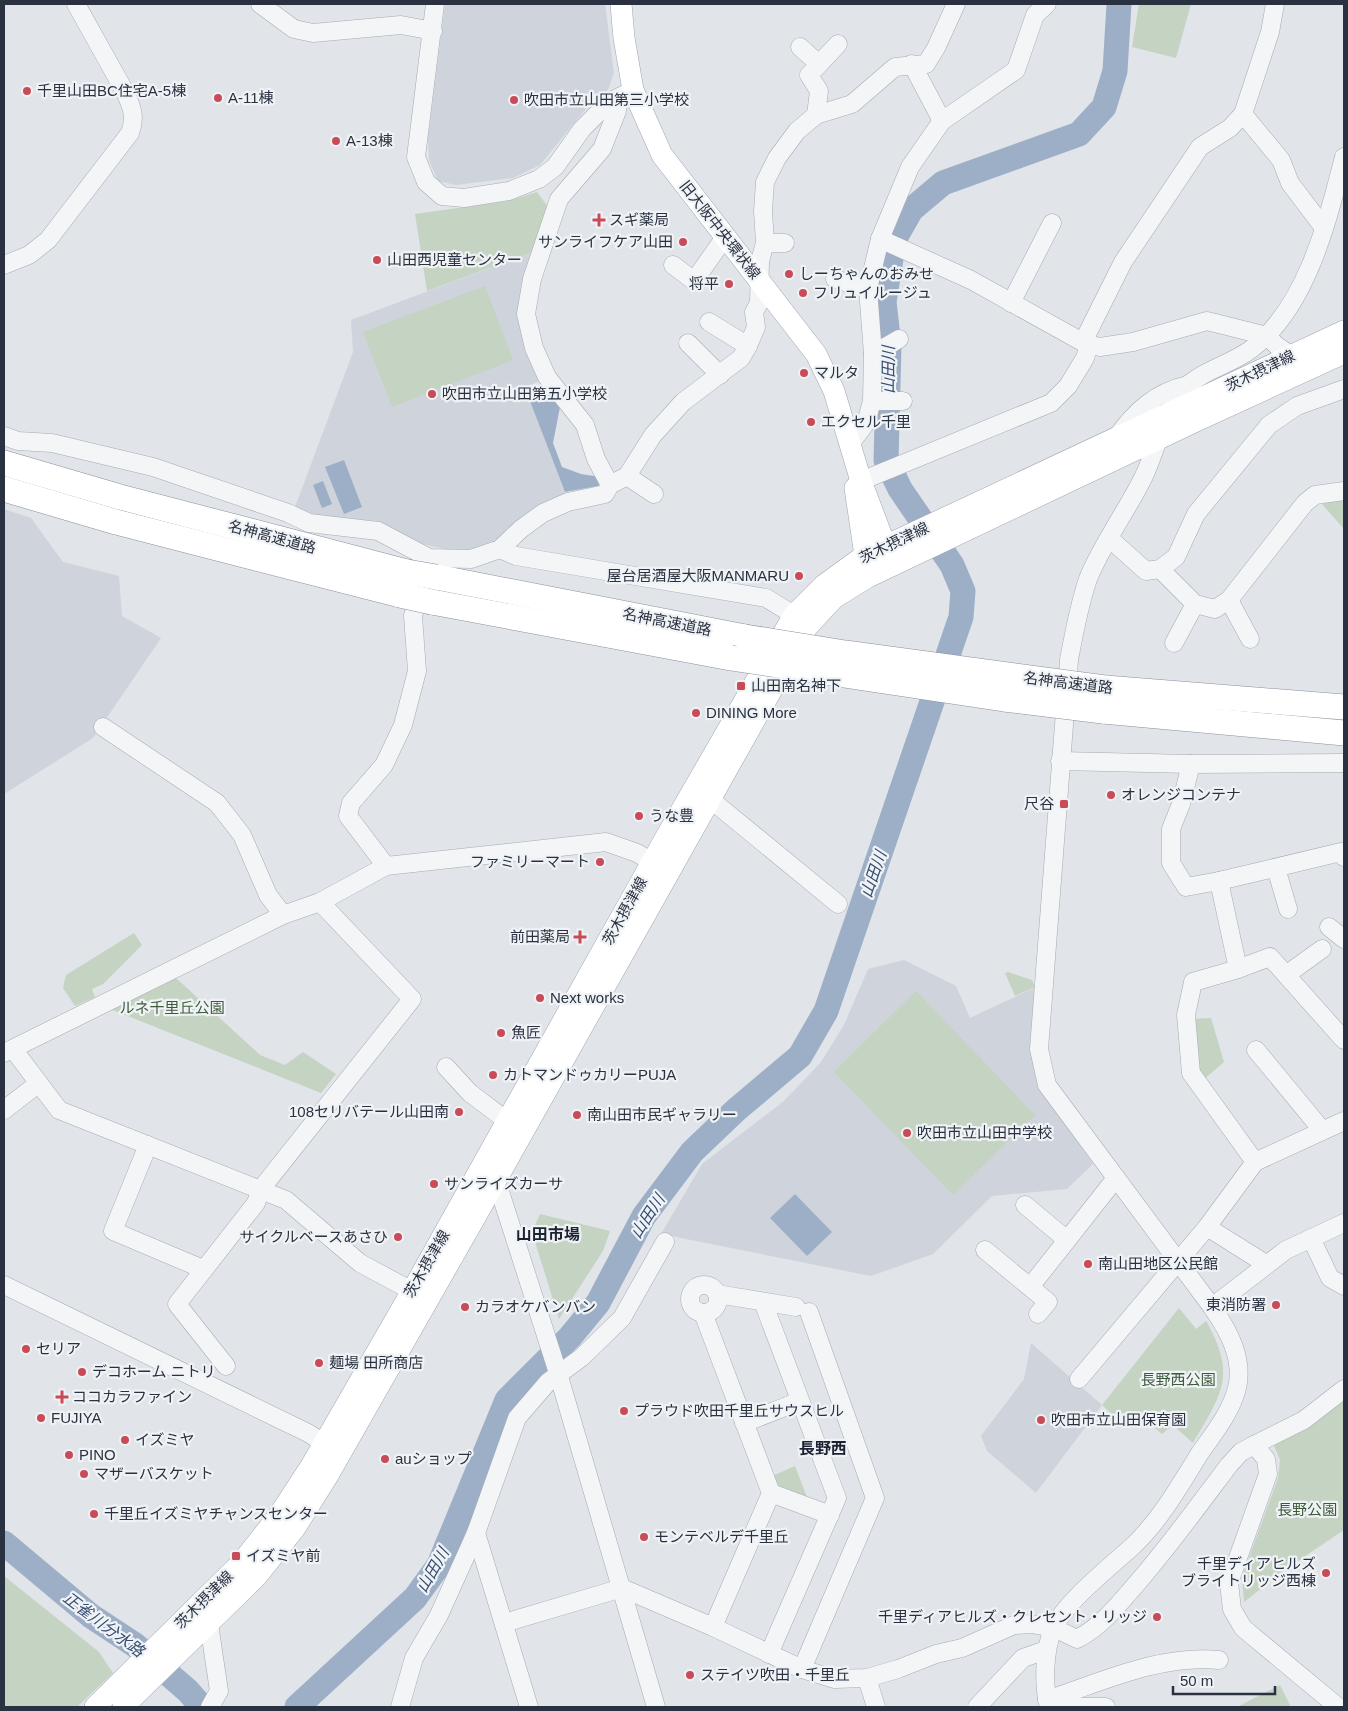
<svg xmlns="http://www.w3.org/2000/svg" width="1348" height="1711" font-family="Helvetica,'Noto Sans JP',sans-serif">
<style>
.built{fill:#cfd3db}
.green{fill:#c5d3c2}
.water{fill:#9dafc7}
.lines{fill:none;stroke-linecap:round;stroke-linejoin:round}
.river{stroke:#9dafc7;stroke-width:25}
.minor-casing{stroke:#a6abb3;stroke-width:19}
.major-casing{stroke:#a1a7b4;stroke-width:22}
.highway-casing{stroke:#89909f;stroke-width:26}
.minor{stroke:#f3f5f7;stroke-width:18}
.major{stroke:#fff;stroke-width:21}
.highway{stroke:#fff;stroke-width:25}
.highway-bridge-casing{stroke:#89909f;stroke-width:26;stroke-linecap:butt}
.highway-bridge{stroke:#fff;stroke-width:25}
.poi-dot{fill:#c94b57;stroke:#f0f3f6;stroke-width:2}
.labels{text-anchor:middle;stroke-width:4.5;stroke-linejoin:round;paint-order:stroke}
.poi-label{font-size:15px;fill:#2a3140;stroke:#f0f3f6;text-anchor:start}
.street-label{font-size:15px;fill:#2a3140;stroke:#f0f3f6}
.park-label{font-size:15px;fill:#3c5b38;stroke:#f0f3f6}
.water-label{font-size:16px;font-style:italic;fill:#364d72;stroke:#f0f3f6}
.neighbourhood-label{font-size:16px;font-weight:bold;fill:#1c2231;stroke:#f0f3f6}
</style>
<rect width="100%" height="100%" fill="#e1e4e9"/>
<g class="built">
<polygon points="445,4 605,4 614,73 608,90 584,111 540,165 513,178 456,185 438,181 429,160 428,139"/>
<polygon points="535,251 526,281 540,381 525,387 567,497 507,535 472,550 450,550 422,544 378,521 318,517 295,507 353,352 351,320"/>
<polygon points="4,509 31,518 63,562 119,576 122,616 161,638 93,738 4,794"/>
<polygon points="904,960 956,986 970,1018 1036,987 1038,1084 1093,1164 1067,1189 992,1196 933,1254 871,1276 661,1234 702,1164 784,1101 821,1062 844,1025 868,969"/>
<polygon points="1031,1343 1102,1405 1036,1493 987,1451 981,1436 1024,1379"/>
</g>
<g class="green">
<polygon points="1139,4 1191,4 1176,58 1132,47"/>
<polygon points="537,192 548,207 535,251 427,291 415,214 508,201"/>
<polygon points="485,286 513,360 392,407 363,332"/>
<polygon points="1344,499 1344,529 1322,504"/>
<polygon points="134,933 142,945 103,984 92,989 95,997 75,1006 63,988 66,975"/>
<polygon points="1008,972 1032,980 1035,987 1015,996 1005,973"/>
<polygon points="176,978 260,1055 285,1065 303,1052 336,1074 321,1093 110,1009"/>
<polygon points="916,991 1035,1115 953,1195 834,1072"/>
<polygon points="1211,1018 1224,1062 1202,1081 1196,1075 1190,1019"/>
<polygon points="540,1214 610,1231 603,1251 559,1319 532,1232"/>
<path d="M1179,1308L1196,1329L1206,1321C1237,1375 1222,1394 1193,1443L1173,1425L1162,1434L1135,1411L1113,1415L1102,1405Z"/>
<polygon points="1344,1398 1344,1530 1286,1569 1244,1602 1242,1577 1278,1478 1280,1460 1273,1443"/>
<polygon points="795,1466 808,1500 777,1487 770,1477"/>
<polygon points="4,1576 99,1652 113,1673 77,1707 4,1707"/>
<polygon points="1280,1685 1291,1707 1237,1707"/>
</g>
<g class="water">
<polygon points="554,392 561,402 553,443 562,467 581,474 600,477 603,485 565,492 530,401"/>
<polygon points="344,460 362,507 344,514 325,467"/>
<polygon points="323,481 332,504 322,508 313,485"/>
<polygon points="795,1194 832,1232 807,1256 770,1218"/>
</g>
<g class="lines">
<g class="river">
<polyline points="4,1543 91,1616 135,1645 188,1691 202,1707"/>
<polyline points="297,1707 415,1598 439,1565 507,1400 570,1337 598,1303 644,1216 692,1152 736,1110 800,1056 826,1011 961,617 963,591 952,565 900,489 886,460 889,346 884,302 894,240 911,210 943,183 1079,134 1104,107 1115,71 1119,4"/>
</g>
<g class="minor-casing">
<g id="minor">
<polyline points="260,4 294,29 313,33 401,25 433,31"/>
<polyline points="435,4 416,157 426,182 442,196 464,198 509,191 539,179 555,167 582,129 608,103 633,90"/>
<polyline points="800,47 819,64"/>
<polyline points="912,64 942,121"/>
<polyline points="1243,114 1281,160 1290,183 1324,228"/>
<polyline points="816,115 819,91 809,75 838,44"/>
<polyline points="880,239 971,280 1086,344 1100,347 1133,342 1207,321 1267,336 1277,346 1292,356"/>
<polyline points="765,243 785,243"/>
<path d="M4,265L29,255L48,240L130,133C136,117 132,107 125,92L76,4"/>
<polyline points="673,265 694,281 725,237"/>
<polyline points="835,279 868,289"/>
<polyline points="1011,303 1052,223"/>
<polyline points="709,322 748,346"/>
<polyline points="688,343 720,375"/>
<polyline points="873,354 899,339"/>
<polyline points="872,401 903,401"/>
<polyline points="4,436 18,441 52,443 153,467 288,513 309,523 378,531 429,558 471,559 500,549 521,529 543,513 568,502 605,494 610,485 627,476 653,435 683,402 741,358 748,346 756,327 754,312 759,303 760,261 765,243 763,211 765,182 777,158 797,131 816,115 852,104 895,67 926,64 936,48 956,4"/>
<path d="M1116,438C1135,411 1156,392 1188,385"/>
<polyline points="850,444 866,423 872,401 873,354 868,289 880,239 910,167 942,121 1016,70 1035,15 1047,4"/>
<polyline points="627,476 654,494"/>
<polyline points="861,481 1051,403 1068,386 1085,358 1087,351 1087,334 1123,262 1200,147 1230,128 1243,114 1270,32 1275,4"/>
<polyline points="610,485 596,459 585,425 547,377 534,348 526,314 532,279 559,199 602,149 617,111 617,99"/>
<polyline points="1110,539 1146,571 1160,569 1176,557 1196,514 1269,425 1297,406 1344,389"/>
<polyline points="500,549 516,556 766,598 794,615"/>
<polyline points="1160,569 1195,604 1215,609 1229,600 1305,503 1315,495 1344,491"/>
<polyline points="1229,600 1250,639"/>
<polyline points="1174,643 1195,604"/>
<polyline points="103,727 217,803 242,835 268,895 283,915"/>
<polyline points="1060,761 1191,764 1344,763"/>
<polyline points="1191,764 1181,804 1171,829 1171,863 1186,887 1219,881 1238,969 1193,982 1186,1015 1191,1073 1255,1162"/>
<polyline points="710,799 838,904"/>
<polyline points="386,866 348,816 351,803 384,765 403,725 417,671 413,616 420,589"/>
<polyline points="1276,868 1288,909"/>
<polyline points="1219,881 1341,852 1344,857"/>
<polyline points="1329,927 1344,939"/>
<polyline points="1238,969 1270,957 1344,1040"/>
<polyline points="1286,975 1322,949"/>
<polyline points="13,1049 59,1110 286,1200 360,1263 412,1291"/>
<polyline points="1256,1050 1322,1130"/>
<polyline points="4,1053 283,915 320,902 386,866 606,842 637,853 664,869"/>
<polyline points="446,1067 470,1093 507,1121"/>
<polyline points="4,1110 39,1083"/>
<polyline points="148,1145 113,1231 203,1269"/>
<polyline points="480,1182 501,1195 558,1373 656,1707"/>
<polyline points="1025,1205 1067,1240"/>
<polyline points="1311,1238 1330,1278 1344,1286"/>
<polyline points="985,1250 1048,1302 1038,1314"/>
<polyline points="1266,1264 1207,1227 1255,1162 1344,1121"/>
<polyline points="4,1285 308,1433 335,1450"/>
<circle cx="704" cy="1299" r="14"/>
<polyline points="1030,1287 1116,1178"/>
<polyline points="717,1294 796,1307"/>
<polyline points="763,1302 837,1498 769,1654"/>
<polyline points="1212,1307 1286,1250 1344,1223"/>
<polyline points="703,1313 771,1493 713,1627"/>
<polyline points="226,1366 177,1304 256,1203 261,1189 412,999 320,902"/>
<polyline points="1079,1379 1207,1227"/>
<polyline points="744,1423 800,1401"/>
<polyline points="771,1493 830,1515"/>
<polyline points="476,1533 529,1707"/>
<path d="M504,1623L622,1588L713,1627L802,1669L834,1679L867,1678L898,1669L936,1654L962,1648L1014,1625L1031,1624L1054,1628L1077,1639C1102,1626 1119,1604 1138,1582C1170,1545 1199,1505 1229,1465L1241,1452L1254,1445"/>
<polyline points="209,1624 219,1691 210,1707"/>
<polyline points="802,1669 875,1498 809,1312"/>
<polyline points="867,1678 876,1707"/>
<path d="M1047,1700C1101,1682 1161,1654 1219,1660"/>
<polyline points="400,1707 414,1658 439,1615 476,1533 517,1418 548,1382 582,1357 622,1318 665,1242"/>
<polyline points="977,1707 1023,1658 1046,1650"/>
<path d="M1049,1707C1043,1684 1044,1651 1053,1629C1065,1602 1111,1566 1134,1545C1161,1519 1180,1485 1200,1453C1214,1433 1231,1412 1237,1388C1244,1358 1228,1330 1212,1307L1047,1085L1039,1049L1069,660C1074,633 1079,605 1088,579C1101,546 1128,509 1144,476C1156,450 1162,421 1178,396C1193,373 1228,366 1250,350C1307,308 1327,222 1344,157"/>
<polyline points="1049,1707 1106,1707"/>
<polyline points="1338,1707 1243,1628 1232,1609 1229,1583 1268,1474 1266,1459 1254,1445 1304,1420 1344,1389"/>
</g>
</g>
<g class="major-casing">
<g id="major">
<polyline points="621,4 624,38 633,90 662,155 816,354 834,391 861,481 890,558"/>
<polyline points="855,488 867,569"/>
<polyline points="95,1707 242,1562 279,1515 311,1466 412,1291 666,837 794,615 824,585 864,556 1344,331"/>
<polyline points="123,1707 257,1576 295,1528 327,1477 477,1214 807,627 834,598 868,577 1196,421 1344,353"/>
</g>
</g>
<g class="highway-casing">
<g id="highway">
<polyline points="4,463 120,497 407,572"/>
<polyline points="4,489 116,522 400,595"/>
<polyline points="436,577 745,637"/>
<polyline points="432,602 731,658"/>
<polyline points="1105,688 1344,707"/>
<polyline points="1103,711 1344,733"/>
</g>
</g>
<use href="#minor" class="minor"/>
<use href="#major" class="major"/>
<use href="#highway" class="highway"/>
<g class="highway-bridge-casing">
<g id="highway-bridge">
<polyline points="407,572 436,577"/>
<polyline points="400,595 432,602"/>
<polyline points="745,637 845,653 1105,688"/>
<polyline points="731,658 1004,699 1103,711"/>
</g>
</g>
<use href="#highway-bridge" class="highway-bridge"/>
</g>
<g class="poi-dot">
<circle cx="27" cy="91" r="5"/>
<circle cx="218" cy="98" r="5"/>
<circle cx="514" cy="100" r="5"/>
<circle cx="336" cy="141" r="5"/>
<path d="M596.5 212.5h5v5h5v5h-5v5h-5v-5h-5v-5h5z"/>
<circle cx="683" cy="242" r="5"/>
<circle cx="377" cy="260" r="5"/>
<circle cx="789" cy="274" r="5"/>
<circle cx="729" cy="284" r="5"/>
<circle cx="803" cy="293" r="5"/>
<circle cx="804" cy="373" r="5"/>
<circle cx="432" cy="394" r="5"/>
<circle cx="811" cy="422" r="5"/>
<circle cx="799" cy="576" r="5"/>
<rect x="736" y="681" width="10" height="10" rx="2.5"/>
<circle cx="696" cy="713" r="5"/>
<circle cx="1111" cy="795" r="5"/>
<rect x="1059" y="799" width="10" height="10" rx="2.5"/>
<circle cx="639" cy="816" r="5"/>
<circle cx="600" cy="862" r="5"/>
<path d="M577.5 929.5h5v5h5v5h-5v5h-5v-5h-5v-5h5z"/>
<circle cx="540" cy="998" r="5"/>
<circle cx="501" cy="1033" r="5"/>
<circle cx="493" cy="1075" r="5"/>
<circle cx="459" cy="1112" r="5"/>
<circle cx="577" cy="1115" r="5"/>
<circle cx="907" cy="1133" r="5"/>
<circle cx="434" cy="1184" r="5"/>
<circle cx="398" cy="1237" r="5"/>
<circle cx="1088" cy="1264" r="5"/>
<circle cx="1276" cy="1305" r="5"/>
<circle cx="465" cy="1307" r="5"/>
<circle cx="26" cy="1349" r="5"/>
<circle cx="319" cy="1363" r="5"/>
<circle cx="82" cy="1372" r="5"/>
<path d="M59.5 1389.5h5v5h5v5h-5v5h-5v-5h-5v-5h5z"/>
<circle cx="624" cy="1411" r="5"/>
<circle cx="41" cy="1418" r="5"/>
<circle cx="1041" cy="1420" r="5"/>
<circle cx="125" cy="1440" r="5"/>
<circle cx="69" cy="1455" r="5"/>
<circle cx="385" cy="1459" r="5"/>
<circle cx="84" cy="1474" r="5"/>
<circle cx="94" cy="1514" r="5"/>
<circle cx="644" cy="1537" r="5"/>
<rect x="231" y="1551" width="10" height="10" rx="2.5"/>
<circle cx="1326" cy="1573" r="5"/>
<circle cx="1157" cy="1617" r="5"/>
<circle cx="690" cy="1675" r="5"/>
</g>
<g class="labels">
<g class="poi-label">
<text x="37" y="96">千里山田BC住宅A-5棟</text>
<text x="228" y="103">A-11棟</text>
<text x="524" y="105">吹田市立山田第三小学校</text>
<text x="346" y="146">A-13棟</text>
<text x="609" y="225">スギ薬局</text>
<text x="673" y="247" text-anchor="end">サンライフケア山田</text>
<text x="387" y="265">山田西児童センター</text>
<text x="799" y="279">しーちゃんのおみせ</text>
<text x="719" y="289" text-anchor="end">将平</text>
<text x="813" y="298">フリュイルージュ</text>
<text x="814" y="378">マルタ</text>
<text x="442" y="399">吹田市立山田第五小学校</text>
<text x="821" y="427">エクセル千里</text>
<text x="789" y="581" text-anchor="end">屋台居酒屋大阪MANMARU</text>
<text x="751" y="691">山田南名神下</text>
<text x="706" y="718">DINING More</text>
<text x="1121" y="800">オレンジコンテナ</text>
<text x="1054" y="809" text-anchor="end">尺谷</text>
<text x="649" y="821">うな豊</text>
<text x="590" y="867" text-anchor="end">ファミリーマート</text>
<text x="570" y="942" text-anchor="end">前田薬局</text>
<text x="550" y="1003">Next works</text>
<text x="511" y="1038">魚匠</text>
<text x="503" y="1080">カトマンドゥカリーPUJA</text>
<text x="449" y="1117" text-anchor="end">108セリバテール山田南</text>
<text x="587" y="1120">南山田市民ギャラリー</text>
<text x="917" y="1138">吹田市立山田中学校</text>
<text x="444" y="1189">サンライズカーサ</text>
<text x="388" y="1242" text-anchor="end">サイクルベースあさひ</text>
<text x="1098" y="1269">南山田地区公民館</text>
<text x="1266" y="1310" text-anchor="end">東消防署</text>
<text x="475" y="1312">カラオケバンバン</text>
<text x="36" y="1354">セリア</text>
<text x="329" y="1368">麺場 田所商店</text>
<text x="92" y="1377">デコホーム ニトリ</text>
<text x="72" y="1402">ココカラファイン</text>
<text x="634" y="1416">プラウド吹田千里丘サウスヒル</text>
<text x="51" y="1423">FUJIYA</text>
<text x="1051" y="1425">吹田市立山田保育園</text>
<text x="135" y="1445">イズミヤ</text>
<text x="79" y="1460">PINO</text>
<text x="395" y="1464">auショップ</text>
<text x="94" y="1479">マザーバスケット</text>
<text x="104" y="1519">千里丘イズミヤチャンスセンター</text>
<text x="654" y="1542">モンテベルデ千里丘</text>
<text x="246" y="1561">イズミヤ前</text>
<text x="1316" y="1569" text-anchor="end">千里ディアヒルズ<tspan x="1316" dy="17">ブライトリッジ西棟</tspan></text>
<text x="1147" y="1622" text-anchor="end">千里ディアヒルズ・クレセント・リッジ</text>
<text x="700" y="1680">ステイツ吹田・千里丘</text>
</g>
<g class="street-label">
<text transform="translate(720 230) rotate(52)" y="5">旧大阪中央環状線</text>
<text transform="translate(1260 371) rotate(-26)" y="5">茨木摂津線</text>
<text transform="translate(272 537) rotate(15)" y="5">名神高速道路</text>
<text transform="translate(894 543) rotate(-26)" y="5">茨木摂津線</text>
<text transform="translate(667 622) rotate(11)" y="5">名神高速道路</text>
<text transform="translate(1068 683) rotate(7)" y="5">名神高速道路</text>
<text transform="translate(625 911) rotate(-61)" y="5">茨木摂津線</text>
<text transform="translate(427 1264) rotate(-60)" y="5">茨木摂津線</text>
<text transform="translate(204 1600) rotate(-45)" y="5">茨木摂津線</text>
</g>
<g class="park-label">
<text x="172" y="1013">ルネ千里丘公園</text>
<text x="1178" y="1385">長野西公園</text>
<text x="1307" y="1515">長野公園</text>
</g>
<g class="water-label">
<text transform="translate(888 370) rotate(-90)" y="6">山田川</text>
<text transform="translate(873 874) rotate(-71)" y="6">山田川</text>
<text transform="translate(647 1216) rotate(-57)" y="6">山田川</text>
<text transform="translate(432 1570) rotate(-60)" y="6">山田川</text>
<text transform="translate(104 1624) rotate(37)" y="6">正雀川分水路</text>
</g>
<g class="neighbourhood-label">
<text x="548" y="1240">山田市場</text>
<text x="823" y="1454">長野西</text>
</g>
</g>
<rect width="1348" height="1711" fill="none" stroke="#2a3140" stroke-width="10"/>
<path d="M1173 1686v8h102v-8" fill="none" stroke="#2a3140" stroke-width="2.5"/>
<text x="1180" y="1686" font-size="15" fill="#2a3140" stroke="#f0f3f6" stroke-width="4" paint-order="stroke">50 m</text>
</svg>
